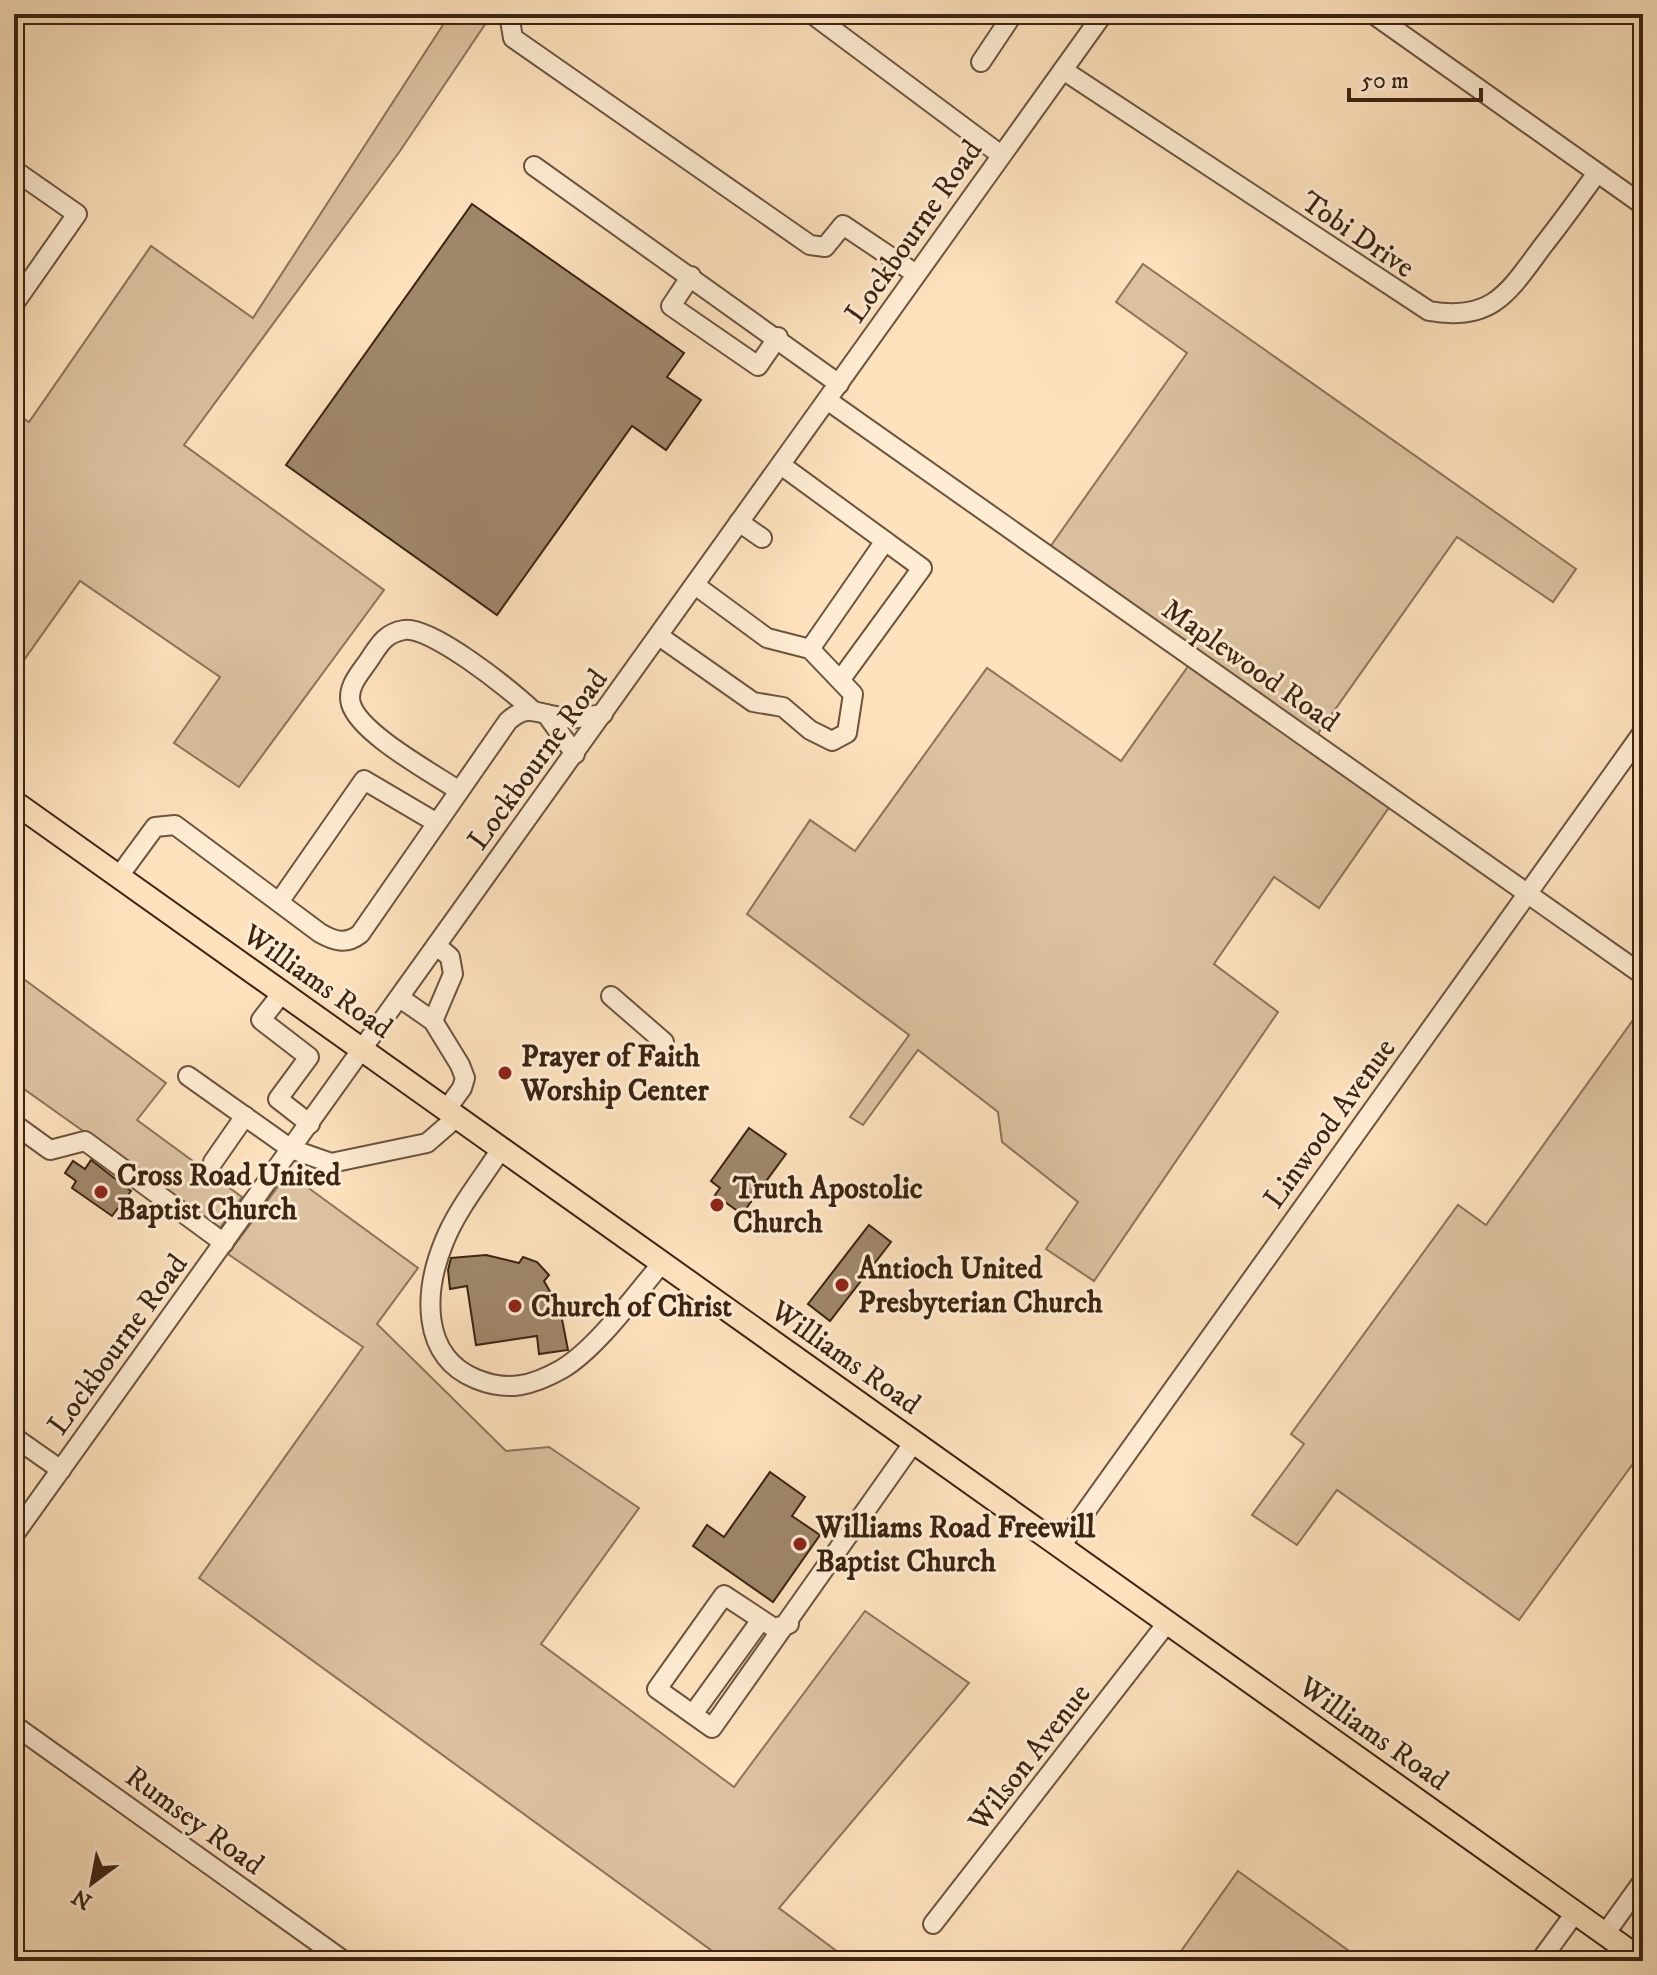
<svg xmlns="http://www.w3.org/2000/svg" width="1657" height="1975" font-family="'IM FELL DW Pica',serif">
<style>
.green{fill:#dcc2a0;stroke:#8c7359;stroke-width:2}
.building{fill:#a0876b;stroke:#3c2412;stroke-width:2}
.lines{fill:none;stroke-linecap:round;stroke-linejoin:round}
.minor-casing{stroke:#6c543d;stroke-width:22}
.major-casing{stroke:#3c2412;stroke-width:26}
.minor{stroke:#feecd4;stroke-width:18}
.major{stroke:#fde2bd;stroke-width:22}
.poi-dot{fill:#8f2418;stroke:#feecd4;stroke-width:3}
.labels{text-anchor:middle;stroke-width:6;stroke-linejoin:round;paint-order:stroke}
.street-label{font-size:30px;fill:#3c2412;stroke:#feecd4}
.poi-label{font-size:30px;font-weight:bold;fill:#3c2412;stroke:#feecd4;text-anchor:start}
</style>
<rect width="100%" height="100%" fill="#fde2bd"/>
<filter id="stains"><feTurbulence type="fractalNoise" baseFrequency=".0025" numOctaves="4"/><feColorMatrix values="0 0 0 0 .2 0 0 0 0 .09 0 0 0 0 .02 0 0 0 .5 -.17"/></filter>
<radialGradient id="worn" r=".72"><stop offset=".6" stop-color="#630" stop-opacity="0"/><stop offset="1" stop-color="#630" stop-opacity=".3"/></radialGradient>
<g class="green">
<polygon points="450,14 492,14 400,151 184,445 384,590 239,787 174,743 220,677 80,581 14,674 14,412 29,422 151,246 253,318"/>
<polygon points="1143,264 1576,569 1553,602 1457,537 1317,735 1050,547 1187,353 1116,302"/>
<polygon points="1189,665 1390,806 1319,908 1274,877 1214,964 1278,1012 1094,1281 1046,1249 1078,1202 1002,1142 998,1112 918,1050 863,1125 850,1117 909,1035 747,914 810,820 855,851 987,668 1121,761"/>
<polygon points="14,972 166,1083 137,1120 242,1197 220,1228 14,1082"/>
<polygon points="1643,1006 1643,1450 1519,1620 1337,1490 1297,1545 1252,1515 1304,1444 1291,1434 1458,1205 1486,1225"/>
<polygon points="288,1173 418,1268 377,1324 506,1451 549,1447 639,1508 541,1644 734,1787 865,1611 969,1683 779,1908 850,1961 726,1961 199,1578 363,1347 228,1254"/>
<polygon points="1238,1871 1363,1961 1174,1961"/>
</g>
<g class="building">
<polygon points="472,204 684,353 667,377 701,400 666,450 632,426 497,615 286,465"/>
<polygon points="749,1128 786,1154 742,1214 715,1195 720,1188 711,1181"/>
<polygon points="91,1160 131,1191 112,1216 72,1188 76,1181 65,1173 73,1161 85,1169"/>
<polygon points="869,1225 891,1242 830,1321 808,1304"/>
<polygon points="486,1255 519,1263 523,1257 537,1262 549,1275 544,1281 560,1309 568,1350 539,1354 537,1336 476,1345 467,1286 450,1289 448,1270 451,1258"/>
<polygon points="770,1472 805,1497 792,1516 820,1535 773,1602 693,1546 707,1525 724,1537"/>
</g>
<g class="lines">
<g class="minor-casing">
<g id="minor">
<polyline points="509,14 513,38 810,245 825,247 843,225 916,274"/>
<polyline points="812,14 1001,155"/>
<polyline points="1373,14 1643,205"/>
<polyline points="981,62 1013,14"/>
<path d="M1063,70L1429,311C1492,322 1508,293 1542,247C1561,223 1579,198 1597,173"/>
<polyline points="534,166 839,384"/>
<polyline points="14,170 77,214 14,304"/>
<polyline points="691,276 671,306 758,366 778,337"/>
<polyline points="827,400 1643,975"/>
<polyline points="781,465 922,568 841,679"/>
<polyline points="739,522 762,538"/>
<polyline points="659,636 753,702 783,707 810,730 832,741 847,733 853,694 810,649 767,638 695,585"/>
<polyline points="810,649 885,541"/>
<polyline points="575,754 546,714 571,719 603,714"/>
<path d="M459,791C433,773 360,734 351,704C346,687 361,672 369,660C379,645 385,633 404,630C430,625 511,690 531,709"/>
<path d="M119,876L155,827L175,825L320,933C334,941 346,945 360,934L508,721C522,709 529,709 546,714"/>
<polyline points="279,902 364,780 437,823"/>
<polyline points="282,993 261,1020 309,1057 278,1099 310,1124"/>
<polyline points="611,996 664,1042"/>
<polyline points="400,998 433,1021 460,1065 465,1078 462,1088 446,1110"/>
<polyline points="433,1021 453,974 450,957 437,946"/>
<polyline points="188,1076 291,1149 331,1163 427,1143 457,1117"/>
<polyline points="14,1124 50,1150 85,1141 224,1243"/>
<path d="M501,1149C482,1179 457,1209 444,1242C424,1291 420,1356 476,1379C508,1392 532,1386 562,1369C597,1348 635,1295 662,1263"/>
<polyline points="213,1162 245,1116"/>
<polyline points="14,1437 61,1470"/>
<polyline points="14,1535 1103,14"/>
<polyline points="1061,1546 1643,732"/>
<polyline points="789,1624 774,1628 724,1595 657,1689 712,1728 914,1442"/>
<polyline points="693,1714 761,1620"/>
<polyline points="14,1725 344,1961"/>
<polyline points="933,1924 1167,1623"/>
<polyline points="1605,1934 1643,1881"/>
<polyline points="1540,1961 1575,1913"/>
</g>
</g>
<g class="major-casing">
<polyline id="major" points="14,802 1643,1961"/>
</g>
<use href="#minor" class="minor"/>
<use href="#major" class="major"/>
</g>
<g class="poi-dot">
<circle cx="505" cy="1073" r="8"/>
<circle cx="101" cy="1192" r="8"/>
<circle cx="717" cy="1205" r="8"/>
<circle cx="842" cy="1285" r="8"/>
<circle cx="515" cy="1306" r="8"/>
<circle cx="800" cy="1544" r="8"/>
</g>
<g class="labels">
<g class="street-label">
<text transform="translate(913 231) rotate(-55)" y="10">Lockbourne Road</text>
<text transform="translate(1358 234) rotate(34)" y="10">Tobi Drive</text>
<text transform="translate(1251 665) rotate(35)" y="10">Maplewood Road</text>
<text transform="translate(537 759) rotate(-54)" y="10">Lockbourne Road</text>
<text transform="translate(318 981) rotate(35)" y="10">Williams Road</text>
<text transform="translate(1329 1123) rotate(-54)" y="10">Linwood Avenue</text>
<text transform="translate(117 1344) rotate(-54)" y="10">Lockbourne Road</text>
<text transform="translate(846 1357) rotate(35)" y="10">Williams Road</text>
<text transform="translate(1374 1733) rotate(35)" y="10">Williams Road</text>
<text transform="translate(1029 1757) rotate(-52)" y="10">Wilson Avenue</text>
<text transform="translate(195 1820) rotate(36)" y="10">Rumsey Road</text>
</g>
<g class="poi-label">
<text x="521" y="1066">Prayer of Faith<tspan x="521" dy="34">Worship Center</tspan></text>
<text x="117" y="1185">Cross Road United<tspan x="117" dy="34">Baptist Church</tspan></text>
<text x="733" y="1198">Truth Apostolic<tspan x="733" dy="34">Church</tspan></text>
<text x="858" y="1278">Antioch United<tspan x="858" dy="34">Presbyterian Church</tspan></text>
<text x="531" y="1316">Church of Christ</text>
<text x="816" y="1537">Williams Road Freewill<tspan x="816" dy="34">Baptist Church</tspan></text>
</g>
</g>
<rect width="1657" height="1975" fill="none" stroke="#fde2bd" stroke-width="48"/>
<rect x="16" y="16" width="1625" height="1943" fill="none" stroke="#3c2412" stroke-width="4"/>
<rect x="24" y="24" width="1609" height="1927" fill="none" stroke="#3c2412" stroke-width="2"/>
<g transform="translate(92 1883) rotate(212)" stroke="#feecd4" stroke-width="6" paint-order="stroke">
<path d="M0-6L14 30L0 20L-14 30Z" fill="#3c2412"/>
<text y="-12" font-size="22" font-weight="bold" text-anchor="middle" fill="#3c2412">N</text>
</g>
<path d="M1349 88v12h132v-12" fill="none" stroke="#3c2412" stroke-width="4"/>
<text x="1361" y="88" font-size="24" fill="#3c2412" stroke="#feecd4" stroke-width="6" paint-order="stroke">50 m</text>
<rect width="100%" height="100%" filter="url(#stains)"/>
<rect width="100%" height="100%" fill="url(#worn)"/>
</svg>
